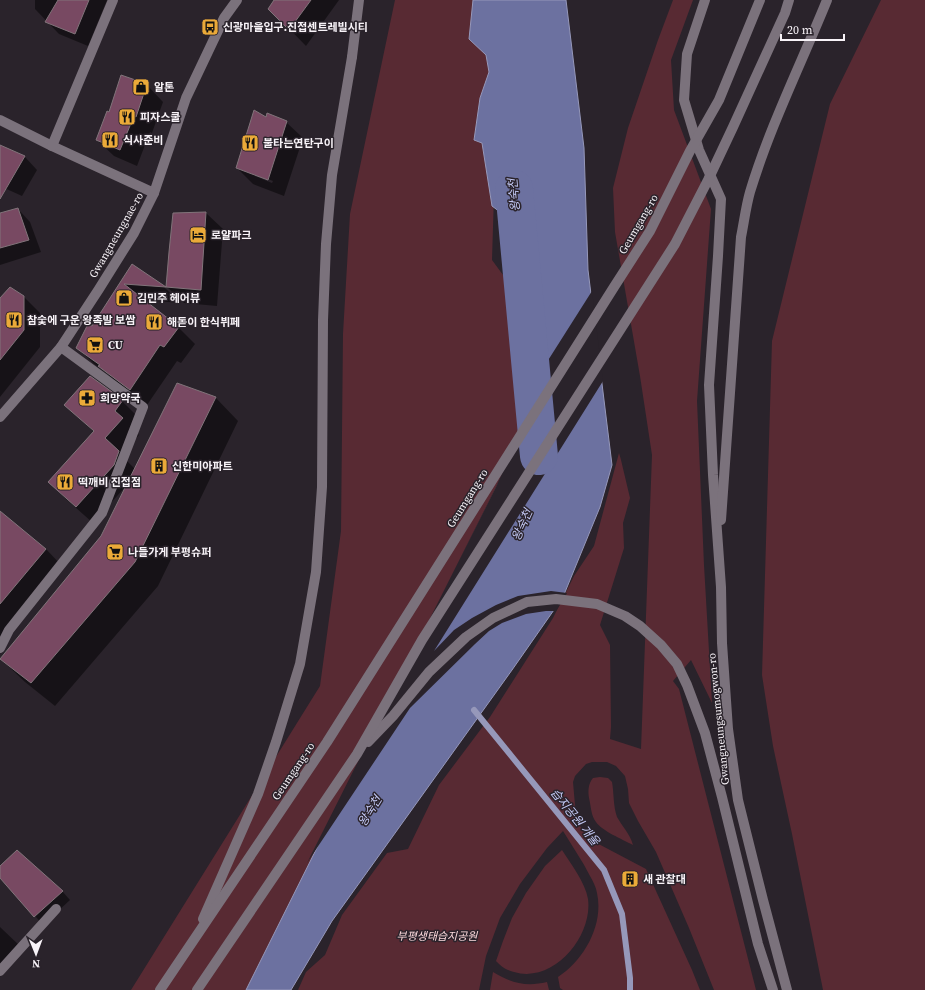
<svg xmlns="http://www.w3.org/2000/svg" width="925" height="990" font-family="'Source Serif 4','Noto Sans KR',serif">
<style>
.green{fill:#582a33}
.water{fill:#6c71a0;stroke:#9698ba}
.pier{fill:#2a232b}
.shadow{fill:#0007;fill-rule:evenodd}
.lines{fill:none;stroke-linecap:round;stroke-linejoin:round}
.stream{stroke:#9698ba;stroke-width:6}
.river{stroke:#6c71a0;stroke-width:38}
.building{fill:#784962;stroke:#81747a}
.service{stroke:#7b727c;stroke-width:10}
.minor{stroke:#7b727c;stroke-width:10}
.tertiary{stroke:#7b727c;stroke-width:10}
.secondary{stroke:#7b727c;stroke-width:10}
.labels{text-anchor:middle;stroke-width:3;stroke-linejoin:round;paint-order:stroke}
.poi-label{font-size:11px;font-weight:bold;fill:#f8f3f8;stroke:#2a232b;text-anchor:start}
.street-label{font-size:11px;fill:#f8f3f8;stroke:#2a232b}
.park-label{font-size:11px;font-style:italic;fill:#fdd9dd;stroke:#2a232b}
.water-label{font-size:12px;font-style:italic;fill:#c3c9f5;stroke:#2a232b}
</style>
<rect width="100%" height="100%" fill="#2a232b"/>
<g class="green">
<polygon points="395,0 500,0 492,260 539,324 572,449 273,990 131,990 320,686 341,531 343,334 350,214"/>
<path d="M673,0H693L671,60L674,110L711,209L697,401L704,565L712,703L691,660L673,681L679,689L756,990H714L689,928L656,852L638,821L629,803L628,789L625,776L616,766L607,762H592L586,764L575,776L573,782L575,805L579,824L584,833L591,840L646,869L692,970L700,990H563L560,988L558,977C584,960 604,925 597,893C596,887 593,881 590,876C582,860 572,846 563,831L547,848L520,884L500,918L486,956L479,990H298L306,972L325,955L342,915L387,853L408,849L439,785L490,717L553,618L574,576L594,546L619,453L621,460L630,498L623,523L624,548L600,625L610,645L611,727L610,739L641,749L652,455L640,376L615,232L613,188L628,128L658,40Z"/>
<polygon points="881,0 925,0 925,990 823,990 792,834 773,746 762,675 772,341 830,104"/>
<path d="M600,777L608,778L612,782C614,793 613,806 617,817C622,826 630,834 633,845C622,839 602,831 596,822C591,816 591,806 589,798C588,791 588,784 593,778Z"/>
<path d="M562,850C571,864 585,882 588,899C593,936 554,984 514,972C505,969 504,969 496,961L503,941L512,918L526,893L545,866Z"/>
<path d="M493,972C511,983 526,987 547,982L549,990H490Z"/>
</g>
<polygon class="water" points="473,0 566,0 584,148 588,270 612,465 600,507 563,597 512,670 332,921 291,990 246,990 497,487 536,401 529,275 525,239 506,245 504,215 492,206 482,143 474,140 480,98 489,72 486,55 469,39"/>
<polygon class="pier" points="592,291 603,381 434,651 454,630 472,618 496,605 518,596 551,591 567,593 565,597 556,611 546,611 526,614 502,623 489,631 475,644 410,708 307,863 496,487 534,400 533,384"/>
<g class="shadow">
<polygon points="35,0 107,0 88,46 59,34 35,9"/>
<polygon points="276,0 339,0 306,46 269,8"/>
<polygon points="122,77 147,85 163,102 152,133 150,132 137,166 114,156 97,140 109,113"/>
<path d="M266,119L286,122L303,138L284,196L253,184L237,168ZM255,174L273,181L272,183L255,176Z"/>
<polygon points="0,146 25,157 37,170 22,196 0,186"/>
<polygon points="18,209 30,222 41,252 0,265 0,214"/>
<polygon points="206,213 223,229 217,306 184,303 167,287 174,214"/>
<polygon points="133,265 165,288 181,303 143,300 179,328 195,344 181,363 177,361 147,405 116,383 108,374 94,364 77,347 93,328"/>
<polygon points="23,296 40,313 40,347 0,397 0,300"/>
<polygon points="90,377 122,401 139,418 132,428 139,435 121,455 135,469 215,397 238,421 158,586 55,706 25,682 1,659 102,537 126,486 93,523 66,499 49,482 94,432 66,405"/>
<polygon points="0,512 46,549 62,566 0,640"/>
<polygon points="0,867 62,891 70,900 43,925 0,876"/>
<polygon points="0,927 21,947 0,970"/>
</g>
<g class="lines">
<polyline class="stream" points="474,710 604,870 622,914 630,978 630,990"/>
<polyline class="river" points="514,189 539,456"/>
</g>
<g class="building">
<polygon points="58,0 89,0 75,34 45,22"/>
<polygon points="274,0 311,0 289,30 268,9"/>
<polygon points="121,75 147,84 136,117 134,116 120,150 96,140 107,111 109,112"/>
<polygon points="254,110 266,117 267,113 287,121 268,180 236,168"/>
<polygon points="0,145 25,156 0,199"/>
<polygon points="18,208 29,240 0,248 0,213"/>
<polygon points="206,212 201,290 166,287 169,252 173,213"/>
<polygon points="132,264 166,287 124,284 179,327 164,347 160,345 130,390 98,366 100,365 76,348 88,324 92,326"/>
<polygon points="10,287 24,296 24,330 0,360 0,298"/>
<polygon points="90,376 123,400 115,411 123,418 105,438 119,451 114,465 76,507 48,482 94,431 64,405"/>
<polygon points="177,383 216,397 135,562 31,683 0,659 101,536"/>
<polygon points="0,511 46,549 0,604"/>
<polygon points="17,850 63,891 34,917 0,878 0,866"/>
</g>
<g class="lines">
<polyline class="service" points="0,971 56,909"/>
<g class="minor">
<polyline points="352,57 359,0"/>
<polyline points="0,120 52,146 154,193"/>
<polyline points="52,146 113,0"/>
<polyline points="0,417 61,347 99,289 134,233 154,193 186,98 224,18 237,0"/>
<polyline points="0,648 9,630 102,513 143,407 61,347"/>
</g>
<g class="tertiary">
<polyline points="705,0 687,54 684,100 699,150 721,199 718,256 709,385 713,475 721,587 722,643 728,729 738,800 763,900 787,990"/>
<path d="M721,520L741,237C744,222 746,206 750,192C770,126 801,64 827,0"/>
</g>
<g class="secondary">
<polyline points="368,742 393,716 429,672 466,637 493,618 527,602 556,599 597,604 625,616 640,626 661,645 677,664 687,685 705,733 722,797 758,944 773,990"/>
<polyline points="203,919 258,794 276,742 300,664 316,572 322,487 323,320 326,244 332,175 352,57"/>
<polyline points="160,990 327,742 614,287 650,231 690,151 719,100 760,0"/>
<polyline points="197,990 357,754 422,640 675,244 708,180 733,127 785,13 789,0"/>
</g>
</g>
<defs>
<g id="bus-square" transform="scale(0.9)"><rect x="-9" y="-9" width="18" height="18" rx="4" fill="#ebaa39" stroke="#2a232b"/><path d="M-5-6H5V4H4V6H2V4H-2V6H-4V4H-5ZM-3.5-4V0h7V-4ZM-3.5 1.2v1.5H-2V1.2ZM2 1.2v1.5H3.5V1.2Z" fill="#111"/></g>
<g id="shop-square" transform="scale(0.9)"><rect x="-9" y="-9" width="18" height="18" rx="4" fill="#ebaa39" stroke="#2a232b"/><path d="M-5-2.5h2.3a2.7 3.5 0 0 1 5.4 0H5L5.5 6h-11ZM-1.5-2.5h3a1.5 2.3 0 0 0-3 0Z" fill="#111"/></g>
<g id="restaurant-square" transform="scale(0.9)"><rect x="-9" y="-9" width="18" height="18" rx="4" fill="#ebaa39" stroke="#2a232b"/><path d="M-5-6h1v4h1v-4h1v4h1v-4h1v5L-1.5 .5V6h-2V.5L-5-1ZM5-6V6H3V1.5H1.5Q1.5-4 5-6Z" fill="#111"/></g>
<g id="hotel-square" transform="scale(0.9)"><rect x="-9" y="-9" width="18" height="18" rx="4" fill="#ebaa39" stroke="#2a232b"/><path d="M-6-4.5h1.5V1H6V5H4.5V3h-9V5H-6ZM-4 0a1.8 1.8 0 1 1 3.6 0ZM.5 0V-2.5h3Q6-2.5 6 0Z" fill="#111"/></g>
<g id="supermarket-square" transform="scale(0.9)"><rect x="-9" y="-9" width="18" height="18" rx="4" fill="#ebaa39" stroke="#2a232b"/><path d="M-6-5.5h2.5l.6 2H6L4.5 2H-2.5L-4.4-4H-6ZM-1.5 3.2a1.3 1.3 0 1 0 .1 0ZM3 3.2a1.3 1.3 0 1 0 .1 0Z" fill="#111"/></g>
<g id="pharmacy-square" transform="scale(0.9)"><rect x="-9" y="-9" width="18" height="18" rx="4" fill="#ebaa39" stroke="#2a232b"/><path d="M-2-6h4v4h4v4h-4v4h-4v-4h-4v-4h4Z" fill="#111"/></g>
<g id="building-square" transform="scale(0.9)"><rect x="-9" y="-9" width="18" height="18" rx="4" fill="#ebaa39" stroke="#2a232b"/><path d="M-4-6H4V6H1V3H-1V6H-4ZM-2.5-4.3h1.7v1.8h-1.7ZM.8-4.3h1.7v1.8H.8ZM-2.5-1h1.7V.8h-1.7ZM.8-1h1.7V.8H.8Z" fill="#111"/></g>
</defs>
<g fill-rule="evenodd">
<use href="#bus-square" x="210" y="27"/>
<use href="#shop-square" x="141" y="87"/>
<use href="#restaurant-square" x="127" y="117"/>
<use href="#restaurant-square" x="110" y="140"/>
<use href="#restaurant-square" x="250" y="143"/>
<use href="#hotel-square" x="198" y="235"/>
<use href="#shop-square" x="124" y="298"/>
<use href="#restaurant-square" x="14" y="320"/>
<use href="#restaurant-square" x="154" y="322"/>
<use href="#supermarket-square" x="95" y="345"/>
<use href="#pharmacy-square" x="87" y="398"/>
<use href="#building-square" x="159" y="466"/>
<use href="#restaurant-square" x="65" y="482"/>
<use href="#supermarket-square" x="115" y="552"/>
<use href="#building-square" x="630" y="879"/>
</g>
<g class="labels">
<g class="poi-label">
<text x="223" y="31">신광마을입구.진접센트레빌시티</text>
<text x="154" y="91">알톤</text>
<text x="140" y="121">피자스쿨</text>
<text x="123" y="144">식사준비</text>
<text x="263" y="147">불타는연탄구이</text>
<text x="211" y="239">로얄파크</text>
<text x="137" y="302">김민주 헤어뷰</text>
<text x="27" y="324">참숯에 구운 왕족발 보쌈</text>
<text x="167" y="326">해돋이 한식뷔페</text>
<text x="108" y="349">CU</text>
<text x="100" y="402">희망약국</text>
<text x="172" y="470">신한미아파트</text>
<text x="78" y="486">떡깨비 진접점</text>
<text x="128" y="556">나들가게 부평슈퍼</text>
<text x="643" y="883">새 관찰대</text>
</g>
<g class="street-label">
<text transform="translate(638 224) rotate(-60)" y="4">Geumgang-ro</text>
<text transform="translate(116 235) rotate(-60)" y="4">Gwangneungnae-ro</text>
<text transform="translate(467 498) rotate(-58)" y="4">Geumgang-ro</text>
<text transform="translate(718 719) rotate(-96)" y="4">Gwangneungsumogwon-ro</text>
<text transform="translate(293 771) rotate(-56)" y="4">Geumgang-ro</text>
</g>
<g class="park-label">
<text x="437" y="940">부평생태습지공원</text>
</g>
<g class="water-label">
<text transform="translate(514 195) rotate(-95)" y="4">왕숙천</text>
<text transform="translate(522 525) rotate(-66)" y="4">왕숙천</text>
<text transform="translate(370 811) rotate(-58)" y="4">왕숙천</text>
<text transform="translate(575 817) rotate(51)" y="4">습지공원 개울</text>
</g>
</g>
<g transform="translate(36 954) rotate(179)" stroke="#2a232b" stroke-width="3" paint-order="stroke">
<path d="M0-3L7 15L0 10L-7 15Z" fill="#f8f3f8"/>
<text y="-6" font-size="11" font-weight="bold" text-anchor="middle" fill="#f8f3f8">N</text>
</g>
<path d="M781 34v6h63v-6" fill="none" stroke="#f8f3f8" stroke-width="2"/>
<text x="787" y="34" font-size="12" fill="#f8f3f8" stroke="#2a232b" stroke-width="3" paint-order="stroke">20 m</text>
</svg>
